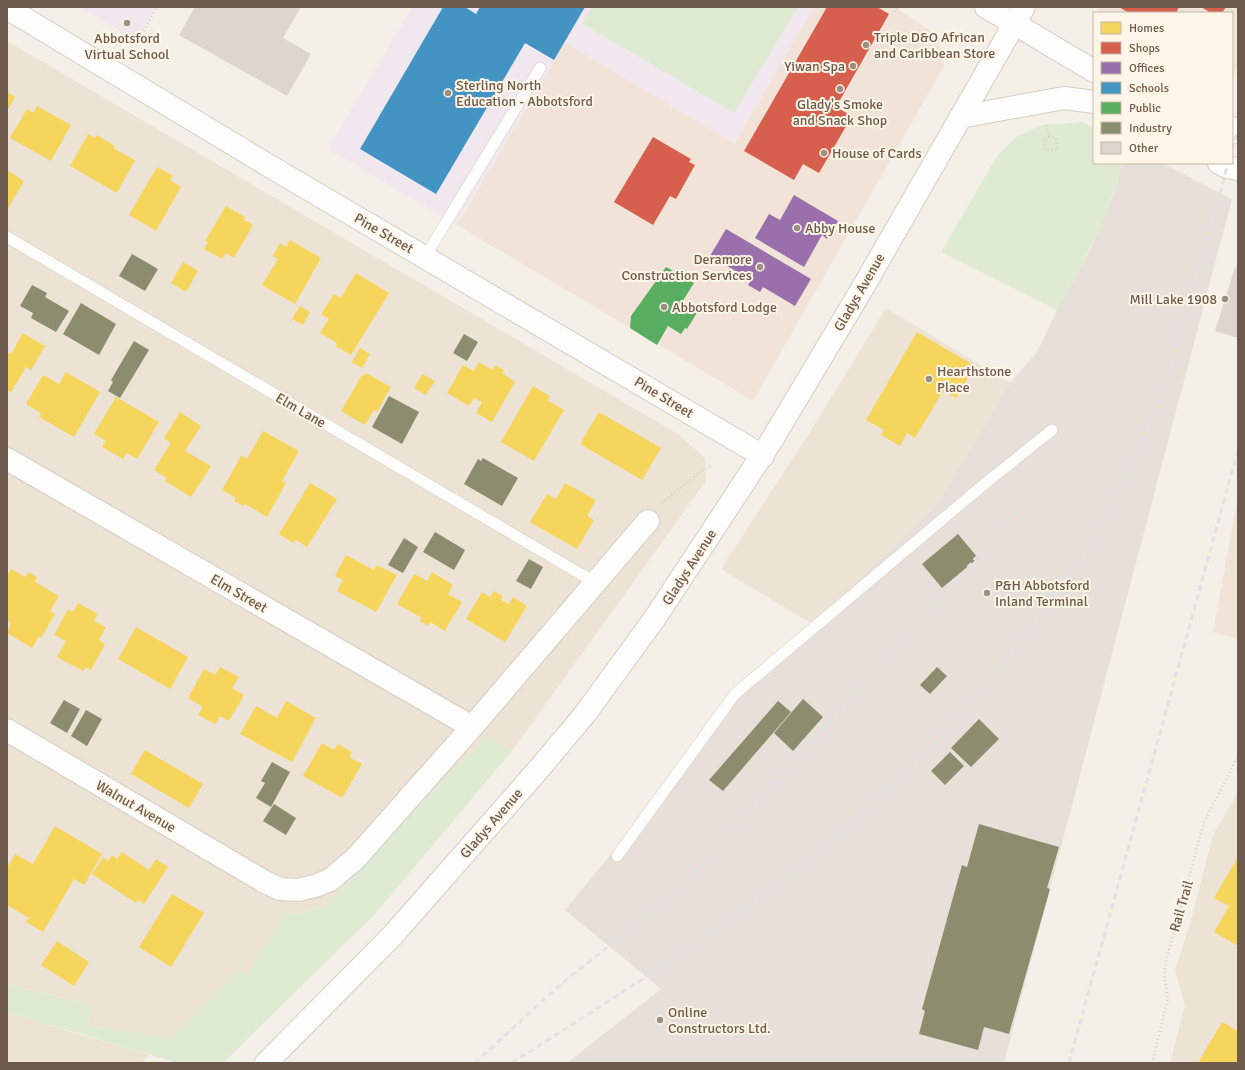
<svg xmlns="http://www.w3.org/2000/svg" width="1245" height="1070" font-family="Signika,sans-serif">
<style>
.residential{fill:#ede3d5}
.commercial{fill:#f1e3d8}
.industrial{fill:#e6e0d9}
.education{fill:#f1e7ef}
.green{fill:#dfead3}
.homes{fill:#f6d55c}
.shops{fill:#d6604d}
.offices{fill:#9970ab}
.schools{fill:#4393c3}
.public{fill:#5aae61}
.industry{fill:#8c8c6e}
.building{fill:#ddd6cd}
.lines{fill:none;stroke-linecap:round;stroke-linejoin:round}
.lane-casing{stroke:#d3cdc6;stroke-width:12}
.street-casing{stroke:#d3cdc6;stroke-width:24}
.secondary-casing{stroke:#d3cdc6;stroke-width:24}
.path{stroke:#d6cfc9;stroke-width:2.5;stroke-dasharray:1 3;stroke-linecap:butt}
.lane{stroke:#fdfdfb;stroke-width:11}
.street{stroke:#fdfdfb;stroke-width:22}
.secondary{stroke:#fdfdfb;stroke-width:22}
.rail{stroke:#e3e1e3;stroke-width:3;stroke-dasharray:6 4;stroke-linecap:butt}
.poi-dot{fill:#9d8e82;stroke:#fdf6e8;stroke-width:1.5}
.labels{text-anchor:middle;stroke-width:4;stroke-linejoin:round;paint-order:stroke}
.poi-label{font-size:14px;fill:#6e5a4c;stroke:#fdf6e8;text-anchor:start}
.street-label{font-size:14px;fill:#6e5a4c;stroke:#fdf6e8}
</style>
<rect width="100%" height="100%" fill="#f4f0e7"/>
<g class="residential">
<polygon points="7,41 678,434 705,458 706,481 512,751 486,736 326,905 297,915 287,911 246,975 237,971 171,1039 87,1026 92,1005 7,984"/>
<polygon points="886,308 1010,383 935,507 812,624 721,569 810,432"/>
<polygon points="1238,792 1238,1063 1170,1063 1185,1005 1175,971 1190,924 1213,835"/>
<polygon points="7,1012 75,1033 150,1055 142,1063 7,1063"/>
</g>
<g class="commercial">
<polygon points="814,7 895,7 938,36 944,66 753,401 457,225 565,42 734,143"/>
<polygon points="1096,7 1238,7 1238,63 1232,84 1232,13 1099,13"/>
<polygon points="1238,497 1238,639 1213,632"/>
</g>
<polygon class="industrial" points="1122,163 1162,163 1232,199 1004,1063 567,1063 661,989 565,910 755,678 935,507 1010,383 1037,352 1057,310 1090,250 1113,195"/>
<g class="education">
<polygon points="79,7 155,7 136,40"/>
<polygon points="412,7 814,7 734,143 565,43 457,225 328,149"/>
</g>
<g class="green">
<polygon points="592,7 798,7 734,113 582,23"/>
<path d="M1083,122L1094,128V163H1122C1108,217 1084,262 1057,310L941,252L997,156L1016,137L1042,125Z"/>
<polygon points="486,736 512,751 374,915 223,1063 178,1063 7,1012 7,984 92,1005 87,1026 171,1038 237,971 246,975 287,911 297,915 326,905"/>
</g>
<g class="homes">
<polygon points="7,92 15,97 7,111"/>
<polygon points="37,106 71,125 51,161 10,138 27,109 33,113"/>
<polygon points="88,134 95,138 97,135 115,146 113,148 135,160 117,193 70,166"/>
<polygon points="157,167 173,176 170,180 181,187 156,231 129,215"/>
<polygon points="7,170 24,181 7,210"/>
<polygon points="226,206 245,217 244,220 253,225 234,258 226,253 222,259 204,249 208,242 205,241"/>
<polygon points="290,240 321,258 295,304 262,285 278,259 273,256 280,243 286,247"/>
<polygon points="183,262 198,271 186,292 171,283"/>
<polygon points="356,273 389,293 351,355 336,346 337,343 320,333 329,319 321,314 334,294 341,298"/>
<polygon points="300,306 310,312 303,325 292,319"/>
<polygon points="917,332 975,366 956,398 943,391 915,438 907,433 900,446 881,435 884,430 866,420"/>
<polygon points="23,333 45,346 31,370 26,367 11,392 7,390 7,352 11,354"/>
<polygon points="360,348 370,354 362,368 352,362"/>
<polygon points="479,362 493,370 495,365 504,370 502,373 515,382 492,422 476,413 482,402 474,398 469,406 447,393 463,365 474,371"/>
<polygon points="66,372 100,392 74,437 39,417 41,413 26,404 43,375 59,384"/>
<polygon points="366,373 391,387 377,412 374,410 365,425 341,411 362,375 364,376"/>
<polygon points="422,374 435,381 426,395 414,388"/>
<polygon points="533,386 550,396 547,400 564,410 534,461 501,442"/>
<polygon points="116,397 159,422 137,459 127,453 123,459 102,447 106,441 94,434"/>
<polygon points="180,412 201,426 185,451 211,466 191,497 165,481 167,478 154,470 171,443 164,438"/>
<polygon points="599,412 661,448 642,480 580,444"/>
<polygon points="263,431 299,451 282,481 286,483 267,517 245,504 243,506 234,501 236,498 222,490 241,456 247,459"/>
<polygon points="310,483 337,499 307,547 296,540 293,543 279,534"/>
<polygon points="565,483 596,500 587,516 594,520 577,549 530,522 547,494 556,499"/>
<polygon points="346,555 374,570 377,565 397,575 376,612 337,591 343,580 335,576"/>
<polygon points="11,569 26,577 28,572 37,577 35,582 59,596 50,611 55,614 41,638 39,636 32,648 7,633 11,623 7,620 7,576"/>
<polygon points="432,572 453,585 448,594 462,602 445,631 430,622 428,626 420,621 422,618 397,604 414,574 427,581"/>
<polygon points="494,591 503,596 501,600 509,604 513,597 527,606 505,642 466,619 482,592 490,597"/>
<polygon points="78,603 98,614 94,621 106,627 99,640 105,644 91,670 86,667 83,671 57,657 66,641 54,635 68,609 73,612"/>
<polygon points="136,627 188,657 170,689 118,659"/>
<polygon points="220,667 239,677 232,688 244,695 229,721 220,716 215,724 198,715 203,707 188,698 204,669 215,675"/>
<polygon points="286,701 316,718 292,762 240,734 256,706 277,718"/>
<polygon points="322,743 334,750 338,744 352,752 349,757 362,764 342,798 303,776"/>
<polygon points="145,750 203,784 189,808 131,774"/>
<polygon points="55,826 102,854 84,885 74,879 43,932 26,922 29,918 7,905 7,868 15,854 33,864"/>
<polygon points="122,852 149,870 156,859 168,867 144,904 138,900 136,903 92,874 103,857 108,861 112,855 117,859"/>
<polygon points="1238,857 1238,946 1214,932 1229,906 1214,898"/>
<polygon points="172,894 204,913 171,967 139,947"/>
<polygon points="57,941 89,962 74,986 41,965"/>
<polygon points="1222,1022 1238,1031 1238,1063 1202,1063 1199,1061"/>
</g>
<g class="shops">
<polygon points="827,7 877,7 889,14 836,107 852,116 819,173 803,164 794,180 744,151"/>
<polygon points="1119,7 1179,7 1176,13 1129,13"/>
<polygon points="1201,7 1226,7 1222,13 1211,13"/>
<polygon points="653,137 691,159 689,162 695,165 676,199 670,196 653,225 614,202"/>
</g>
<g class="offices">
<polygon points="794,195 838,221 827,239 822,235 804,267 755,238 769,214 780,220"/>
<polygon points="726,229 811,279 795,306 763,287 760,292 748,285 751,280 710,256"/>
</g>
<polygon class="schools" points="443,7 465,7 476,14 480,7 585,7 554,60 525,43 436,194 360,149"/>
<polygon class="public" points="666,267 694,283 682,302 698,311 687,329 685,328 681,334 668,326 657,345 630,328 631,316"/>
<g class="industry">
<polygon points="132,254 158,269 145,291 119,276"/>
<polygon points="32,285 47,293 45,297 69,311 56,332 31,318 33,313 20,306"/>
<polygon points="81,303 116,324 99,355 63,334"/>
<polygon points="464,334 478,342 467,361 453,353"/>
<polygon points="134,341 149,350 120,398 108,391 113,382 111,380"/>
<polygon points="389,396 419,412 402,444 372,427"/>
<polygon points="483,458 518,478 502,506 464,484 478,459 481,461"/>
<polygon points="435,532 465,550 454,570 423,552"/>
<polygon points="958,534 978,558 942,588 922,564"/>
<polygon points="404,538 418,547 403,573 388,565"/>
<polygon points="529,559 543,567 531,589 516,581"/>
<polygon points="937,667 947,676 930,694 920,685"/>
<polygon points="803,699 823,717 793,751 774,733"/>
<polygon points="64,700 80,709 67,733 50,723"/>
<polygon points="778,701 791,712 723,791 709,780"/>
<polygon points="86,710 102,719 87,746 71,736"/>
<polygon points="979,719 999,739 971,767 951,748"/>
<polygon points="950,752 964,766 945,785 931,771"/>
<polygon points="272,762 290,772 271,807 256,798 265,783 261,781"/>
<polygon points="274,804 296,818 286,835 263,821"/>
<polygon points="979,824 1059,847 1047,888 1050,889 1009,1034 984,1027 978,1050 919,1034 925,1011 922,1009 962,865 967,867"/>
</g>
<g class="building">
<polygon points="195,7 301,7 283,38 311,54 287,96 179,35"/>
<polygon points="1235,267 1238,268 1238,338 1215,331"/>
</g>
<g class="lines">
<g class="lane-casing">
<g id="lane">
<polyline points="7,237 596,583"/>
<polyline points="425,257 540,68"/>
<polyline points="617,856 735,694 982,486 1052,430"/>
</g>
</g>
<g class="street-casing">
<g id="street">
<polyline points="7,459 472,727"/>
<polyline points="7,730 265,882 280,889 298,890 315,886 330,880 356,858 472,727 648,521"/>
</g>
</g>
<g class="secondary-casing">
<g id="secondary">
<polyline points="986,7 1094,71"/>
<polyline points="7,8 271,167 763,456"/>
<polyline points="960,117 1064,98 1094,102"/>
<polyline points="1232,128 1238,132"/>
<polyline points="1219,163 1227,167 1238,169"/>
<polyline points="266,1063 392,936 538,770 585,714 655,618 770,443 862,289 1024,7"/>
</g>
</g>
<g class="path">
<polyline points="895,12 898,7"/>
<polyline points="136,45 157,7"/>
<polyline points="1046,125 1049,136"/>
<polygon points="1049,136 1056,138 1058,149 1046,151 1043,140"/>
<polyline points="662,503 701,471 713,465"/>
<polyline points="1152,1063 1168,998 1164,975 1167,957 1204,822 1238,756"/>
</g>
<use href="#lane" class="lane"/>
<use href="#street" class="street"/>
<use href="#secondary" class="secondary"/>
<g class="rail">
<polyline points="1232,150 1238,130"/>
<polyline points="475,1063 561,984 656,909 700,867 937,603 1021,506"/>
<polyline points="512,1063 649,975 796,873 918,763 991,680 1088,548 1117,497 1150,425 1170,370 1209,236 1228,163"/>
<polyline points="1069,1063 1238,450"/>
</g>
</g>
<g class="poi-dot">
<circle cx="127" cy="23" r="4"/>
<circle cx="866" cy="45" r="4"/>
<circle cx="853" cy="66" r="4"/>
<circle cx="840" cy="89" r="4"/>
<circle cx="448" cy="93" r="4"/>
<circle cx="824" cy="153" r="4"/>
<circle cx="797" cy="228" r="4"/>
<circle cx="760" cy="267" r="4"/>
<circle cx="1225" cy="299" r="4"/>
<circle cx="664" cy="307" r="4"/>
<circle cx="929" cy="379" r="4"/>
<circle cx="987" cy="593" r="4"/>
<circle cx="660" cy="1020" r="4"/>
</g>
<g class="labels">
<g class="poi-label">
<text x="874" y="42">Triple D&amp;O African<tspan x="874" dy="16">and Caribbean Store</tspan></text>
<text x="127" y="43" text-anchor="middle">Abbotsford<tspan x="127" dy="16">Virtual School</tspan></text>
<text x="845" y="71" text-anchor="end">Yiwan Spa</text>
<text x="456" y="90">Sterling North<tspan x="456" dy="16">Education - Abbotsford</tspan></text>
<text x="840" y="109" text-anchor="middle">Glady's Smoke<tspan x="840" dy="16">and Snack Shop</tspan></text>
<text x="832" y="158">House of Cards</text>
<text x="805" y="233">Abby House</text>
<text x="752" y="264" text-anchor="end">Deramore<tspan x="752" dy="16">Construction Services</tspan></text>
<text x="1217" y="304" text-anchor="end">Mill Lake 1908</text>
<text x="672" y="312">Abbotsford Lodge</text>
<text x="937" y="376">Hearthstone<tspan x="937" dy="16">Place</tspan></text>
<text x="995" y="590">P&amp;H Abbotsford<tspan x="995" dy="16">Inland Terminal</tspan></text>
<text x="668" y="1017">Online<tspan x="668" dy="16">Constructors Ltd.</tspan></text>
</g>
<g class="street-label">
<text transform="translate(384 233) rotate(30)" y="5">Pine Street</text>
<text transform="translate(859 292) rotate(-60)" y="5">Gladys Avenue</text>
<text transform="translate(664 397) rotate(31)" y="5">Pine Street</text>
<text transform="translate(301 410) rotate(30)" y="5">Elm Lane</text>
<text transform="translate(689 567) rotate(-57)" y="5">Gladys Avenue</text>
<text transform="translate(239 593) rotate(30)" y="5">Elm Street</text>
<text transform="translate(136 806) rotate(30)" y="5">Walnut Avenue</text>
<text transform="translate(491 823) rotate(-49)" y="5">Gladys Avenue</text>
<text transform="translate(1181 906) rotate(-74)" y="5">Rail Trail</text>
</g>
</g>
<rect width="1245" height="1070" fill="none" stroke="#6e5a4c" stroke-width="16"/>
<rect x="1093" y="12" width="140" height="152" fill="#fdf6e8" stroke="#c4b8aa"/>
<rect x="1101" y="22" width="20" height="12" fill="#f6d55c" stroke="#c4b8aa"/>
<text x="1129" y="32" font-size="12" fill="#6e5a4c">Homes</text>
<rect x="1101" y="42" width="20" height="12" fill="#d6604d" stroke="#c4b8aa"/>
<text x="1129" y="52" font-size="12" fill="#6e5a4c">Shops</text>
<rect x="1101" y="62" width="20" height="12" fill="#9970ab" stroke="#c4b8aa"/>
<text x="1129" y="72" font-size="12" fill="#6e5a4c">Offices</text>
<rect x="1101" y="82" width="20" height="12" fill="#4393c3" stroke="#c4b8aa"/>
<text x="1129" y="92" font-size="12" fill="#6e5a4c">Schools</text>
<rect x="1101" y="102" width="20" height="12" fill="#5aae61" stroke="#c4b8aa"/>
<text x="1129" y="112" font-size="12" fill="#6e5a4c">Public</text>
<rect x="1101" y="122" width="20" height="12" fill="#8c8c6e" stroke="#c4b8aa"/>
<text x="1129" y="132" font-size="12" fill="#6e5a4c">Industry</text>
<rect x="1101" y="142" width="20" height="12" fill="#ddd6cd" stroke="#c4b8aa"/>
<text x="1129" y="152" font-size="12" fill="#6e5a4c">Other</text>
</svg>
